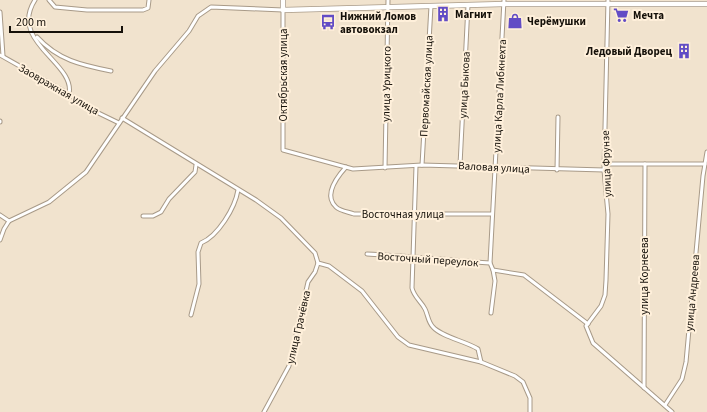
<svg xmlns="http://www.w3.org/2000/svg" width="707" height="412" font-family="'Source Sans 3',sans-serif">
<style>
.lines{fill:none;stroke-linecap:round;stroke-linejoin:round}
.minor-casing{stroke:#a89a88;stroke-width:5}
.secondary-casing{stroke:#a89a88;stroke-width:6}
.minor{stroke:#fff;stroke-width:3}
.secondary{stroke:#fff;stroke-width:4.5}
.labels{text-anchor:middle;stroke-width:4;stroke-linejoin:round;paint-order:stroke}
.poi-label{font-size:11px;font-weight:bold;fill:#151009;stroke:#fff0db;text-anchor:start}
.street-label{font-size:11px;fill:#151009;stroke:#fff0db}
</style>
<rect width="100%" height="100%" fill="#f1e3ce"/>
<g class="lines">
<g class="minor-casing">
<g id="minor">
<path d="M35,0C8,42 76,63 69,94"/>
<polyline points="49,0 55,7 87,10 143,10 148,8 149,0"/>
<polyline points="608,0 604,170 608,214 606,280 605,295 601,306 586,326 593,343 672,412"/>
<polyline points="0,12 3,56"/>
<path d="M37,37C58,60 81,65 111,71"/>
<polyline points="0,55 69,94 84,106 119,123"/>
<polyline points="122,118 256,200 281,218 315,253 318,263 329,266 362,291 398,337 409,345 481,362 515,376 523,382 530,398 530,412"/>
<polyline points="0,122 0,121"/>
<polyline points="422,165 431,6"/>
<polyline points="460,165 468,5"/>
<path d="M416,166L412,288C414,297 421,301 425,309C428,315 428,322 433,327C442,337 465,341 478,349L481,362"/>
<path d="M346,167C337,177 323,195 336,207C340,211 349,212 354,214H492"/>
<polyline points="385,168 388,0"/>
<polyline points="557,170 558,117"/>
<polyline points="0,215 9,221"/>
<polyline points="143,216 153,216 161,212 169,199 195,172 196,165"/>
<polyline points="0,240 4,229 9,221 49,202 86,172 155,71 189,31 198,16 211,7 283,10 283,150 353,169 422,165 604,170 608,164 705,164"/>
<path d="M367,254C408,256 449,260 490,263L493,270L524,275L588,324"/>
<polyline points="490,263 504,0"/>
<polyline points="491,313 495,281 493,270"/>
<path d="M191,315L199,284L198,252L201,243C218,236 235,208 238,190"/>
<polyline points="644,388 645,164"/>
<polyline points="665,405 682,379 686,362 703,176 707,152"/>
<polyline points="264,412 289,366 308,282 315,272 318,263"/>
</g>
</g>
<g class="secondary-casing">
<polyline id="secondary" points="283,0 283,10 504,4 707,4"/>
</g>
<use href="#minor" class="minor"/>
<use href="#secondary" class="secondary"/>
</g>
<defs>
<g id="building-bare" transform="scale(1.2)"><path d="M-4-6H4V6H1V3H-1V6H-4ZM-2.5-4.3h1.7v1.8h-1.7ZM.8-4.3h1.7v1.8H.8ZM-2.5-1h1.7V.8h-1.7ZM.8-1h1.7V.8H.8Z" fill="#624cc5" stroke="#fff0db" stroke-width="2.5" paint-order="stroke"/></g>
<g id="supermarket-bare" transform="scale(1.2)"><path d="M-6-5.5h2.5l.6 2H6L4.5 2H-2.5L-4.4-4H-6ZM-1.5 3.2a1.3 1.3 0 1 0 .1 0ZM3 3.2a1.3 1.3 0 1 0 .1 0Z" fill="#624cc5" stroke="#fff0db" stroke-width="2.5" paint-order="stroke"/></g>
<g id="shop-bare" transform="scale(1.2)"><path d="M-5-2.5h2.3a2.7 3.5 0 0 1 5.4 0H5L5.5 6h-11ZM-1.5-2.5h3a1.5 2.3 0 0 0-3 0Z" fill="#624cc5" stroke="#fff0db" stroke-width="2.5" paint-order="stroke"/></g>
<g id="bus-bare" transform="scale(1.2)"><path d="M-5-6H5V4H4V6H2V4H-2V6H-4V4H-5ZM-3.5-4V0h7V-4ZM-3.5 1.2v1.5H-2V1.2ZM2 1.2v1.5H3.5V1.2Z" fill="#624cc5" stroke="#fff0db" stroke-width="2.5" paint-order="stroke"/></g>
</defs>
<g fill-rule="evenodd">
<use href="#building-bare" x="443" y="14"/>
<use href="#supermarket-bare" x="621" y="15"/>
<use href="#shop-bare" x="515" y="21"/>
<use href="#bus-bare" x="328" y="22"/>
<use href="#building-bare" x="684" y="51"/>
</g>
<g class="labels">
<g class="poi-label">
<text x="455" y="18">Магнит</text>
<text x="633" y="19">Мечта</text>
<text x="340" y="20">Нижний Ломов<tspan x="340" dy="13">автовокзал</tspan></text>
<text x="527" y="25">Черёмушки</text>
<text x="672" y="55" text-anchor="end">Ледовый Дворец</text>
</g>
<g class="street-label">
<text transform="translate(283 75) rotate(-90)" y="4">Октябрьская улица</text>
<text transform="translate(386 84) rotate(-89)" y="4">улица Урицкого</text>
<text transform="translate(464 85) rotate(-87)" y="4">улица Быкова</text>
<text transform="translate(426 86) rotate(-87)" y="4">Первомайская улица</text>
<text transform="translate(59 89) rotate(30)" y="4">Заовражная улица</text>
<text transform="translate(499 96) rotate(-87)" y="4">улица Карла Либкнехта</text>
<text transform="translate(606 164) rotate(-92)" y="4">улица Фрунзе</text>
<text transform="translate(494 167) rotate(3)" y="4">Валовая улица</text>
<text x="403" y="218">Восточная улица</text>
<text transform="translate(428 259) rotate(4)" y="4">Восточный переулок</text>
<text transform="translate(644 276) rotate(-90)" y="4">улица Корнеева</text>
<text transform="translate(692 293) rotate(-85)" y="4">улица Андреева</text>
<text transform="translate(298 327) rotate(-77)" y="4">улица Грачёвка</text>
</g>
</g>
<path d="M10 26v6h112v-6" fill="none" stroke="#151009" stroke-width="2"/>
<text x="16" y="26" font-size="12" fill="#151009" stroke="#fff0db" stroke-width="3" paint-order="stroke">200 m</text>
</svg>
